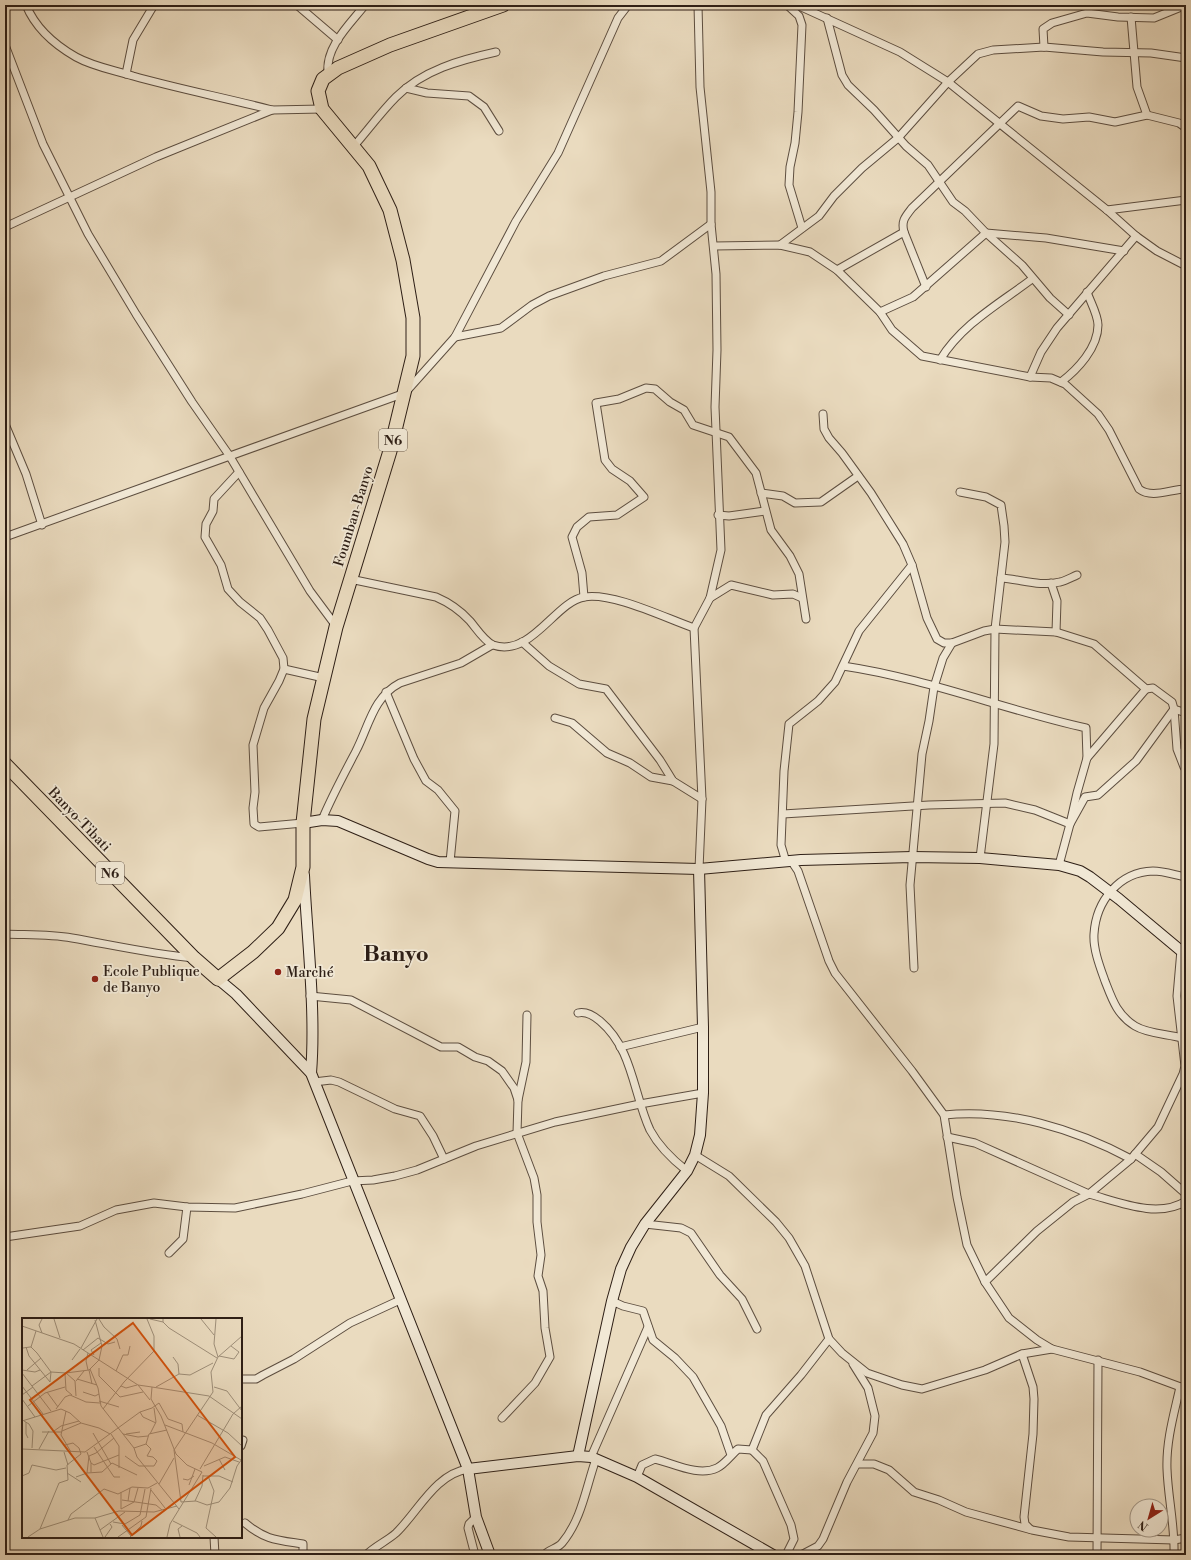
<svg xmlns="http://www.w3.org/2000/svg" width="1191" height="1560" font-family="'Libre Bodoni',serif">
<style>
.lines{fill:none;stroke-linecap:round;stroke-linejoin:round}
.street-casing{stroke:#5d4e40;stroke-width:9}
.secondary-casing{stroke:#2e1f16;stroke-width:12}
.highway-casing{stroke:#2e1f16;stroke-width:15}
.street{stroke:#f1e8d5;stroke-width:7}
.secondary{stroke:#f1e8d5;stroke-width:10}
.highway{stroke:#eadbbf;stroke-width:13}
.poi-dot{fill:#8f2418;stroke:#f1e8d5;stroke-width:1.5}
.labels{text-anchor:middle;stroke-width:3.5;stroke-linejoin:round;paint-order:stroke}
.shield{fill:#f1e8d5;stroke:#685b4f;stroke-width:1}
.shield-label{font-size:13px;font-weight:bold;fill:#2e1f16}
.street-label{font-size:14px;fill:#2e1f16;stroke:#f1e8d5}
.poi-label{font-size:14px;fill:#2e1f16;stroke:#f1e8d5;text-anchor:start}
.town-label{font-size:22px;font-weight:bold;fill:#2e1f16;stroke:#f1e8d5}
.inset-road{fill:none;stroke:#9f907b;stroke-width:1}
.view{fill:#d5530d;fill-opacity:0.15;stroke:#d5530d;stroke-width:2}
.inset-edge{fill:none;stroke:#2e1f16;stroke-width:2}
</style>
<rect width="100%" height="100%" fill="#eadbbf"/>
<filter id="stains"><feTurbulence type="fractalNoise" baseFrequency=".005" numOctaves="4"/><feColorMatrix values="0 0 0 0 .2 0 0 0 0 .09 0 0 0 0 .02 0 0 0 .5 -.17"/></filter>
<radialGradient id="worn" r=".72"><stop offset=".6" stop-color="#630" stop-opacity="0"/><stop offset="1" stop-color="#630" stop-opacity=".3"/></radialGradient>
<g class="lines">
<g class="street-casing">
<g id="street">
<path d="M26,5C35,27 55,45 76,57C94,67 114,70 133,76C179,89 226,98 272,110"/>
<polyline points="297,5 338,40"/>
<polyline points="698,5 700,87 711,192 711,224 716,274 717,350 715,407 721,550 710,598 694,628 702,799 699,869"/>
<polyline points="787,5 799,16 802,25 798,112 795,143 790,167 789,185 802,228"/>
<polyline points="797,5 900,52 948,82 1107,210 1136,236 1157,251 1186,266"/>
<polyline points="1131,17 1137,87 1147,115"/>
<polyline points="827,18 842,75 848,85 874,110 906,146 928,165 953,202 965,211 986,233 1022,265 1050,298 1069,315"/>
<polyline points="5,45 43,144 88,234 136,314 192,402 229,455 310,591 336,626"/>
<polyline points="1044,47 1043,29 1052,23 1087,13 1118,17 1154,18 1186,5"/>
<path d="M328,73C325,47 350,24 365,5"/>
<polyline points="126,74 133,40 154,5"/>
<polyline points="406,88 427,93 469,96 484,107 499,131"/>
<path d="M354,146C368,130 381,112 396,97C423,70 460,60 496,52"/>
<polyline points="1107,210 1186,200"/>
<polyline points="5,227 156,157 272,110 322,109"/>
<polyline points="904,232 926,287"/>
<polyline points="780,245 819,216 834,196 862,168 898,138 948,82 978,54 993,50 1044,47 1103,52 1151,53 1186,58"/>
<path d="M714,246L780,245L810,252L837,270L880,312L892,330L922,356L1030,377L1051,378L1065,384L1098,414L1109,430L1139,489C1152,499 1171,489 1186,489"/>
<path d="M837,270L904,232C901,221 905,217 912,208L1018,106L1041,116L1063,119L1089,117L1115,122L1147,115L1179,123L1186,128"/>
<polyline points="880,312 913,297 986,233 1046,238 1124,251"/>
<polyline points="455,337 501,328 532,305 549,296 604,276 661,261 711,224"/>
<path d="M940,360C962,324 999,304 1032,279"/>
<polyline points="1030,377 1041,352 1057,328 1136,236"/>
<path d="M1061,382C1077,370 1098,348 1098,325C1098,315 1090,301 1087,292"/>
<polyline points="823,414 824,429 829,438 842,453 871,493 903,544 912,565 927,618 937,639 944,643 952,643 984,631 995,629 1056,632 1094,644 1146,689 1153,688 1172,702 1174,709 1186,713"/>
<polyline points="5,424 26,474 42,525"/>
<polyline points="239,472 214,499 213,511 206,524 205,537 221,565 228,589 240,602 260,618 268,630 283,658 284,669 279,681 264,708 253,745 255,792 253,808 254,824 259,827 303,823"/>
<polyline points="960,492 986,497 1001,505 1004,526 1005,542 995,629 994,744 980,858"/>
<polyline points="761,493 783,496 795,503 821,502 858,476"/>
<polyline points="718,515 729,516 765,511"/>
<polyline points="5,537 405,393 455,337 516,221 558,153 618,18 628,5"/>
<path d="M1001,578C1020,579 1040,587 1060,582C1066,581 1072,577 1077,575"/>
<path d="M350,579L436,597C450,603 460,610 470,621C476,628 484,641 493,645C531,658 555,602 584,597C613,592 665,618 694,628"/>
<polyline points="1051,583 1057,601 1056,632"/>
<polyline points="584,597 582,573 572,537 577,527 589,517 617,515 644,497 630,481 612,469 605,460 596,403 619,399 646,388 655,389 670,402 684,410 693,425 729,437 756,473 771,530 790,556 799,574 806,619"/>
<polyline points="710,598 731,585 773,595 793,594 802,598"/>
<polyline points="522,642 549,666 579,684 606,689 660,760 673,781 702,799"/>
<path d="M843,666C925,678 1005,710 1086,728L1087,758"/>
<polyline points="284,669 324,678"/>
<polyline points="386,692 414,759 426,781 438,790 455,811 450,862"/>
<polyline points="1174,709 1177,749 1184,767"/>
<polyline points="555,718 572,723 607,753 630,763 651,777 673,781"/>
<polyline points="783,814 929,805 1005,803 1035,810 1070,824 1085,797 1098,795 1136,761 1174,709"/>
<path d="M322,820C332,796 344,774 356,751C369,726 373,697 400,683L461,663L492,645"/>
<polyline points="786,862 781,845 784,771 789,724 818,701 835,682 859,631 912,565"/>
<polyline points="792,862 798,871 829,961 835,973 912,1071 944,1115 957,1197 967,1245 985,1282 1009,1318 1037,1340 1052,1349 1140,1372 1186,1389"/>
<polyline points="1059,865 1070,824 1077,793 1087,758 1146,689"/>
<path d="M5,934C27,935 50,934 72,938C112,945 152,954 193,958"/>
<polyline points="914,968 910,885 922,754 929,721 934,687 943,658 952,643"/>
<polyline points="310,996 351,1000 441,1047 458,1047 475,1057 488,1061 502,1071 514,1088 518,1100 517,1133 534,1178 537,1195 537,1222 541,1255 538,1276 543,1291 545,1328 550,1357 535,1383 502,1418"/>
<path d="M578,1013C586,1011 594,1016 600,1021C633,1049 633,1093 650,1130C658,1145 673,1160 687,1171"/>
<path d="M1182,1038C1168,1034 1148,1034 1135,1026C1117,1015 1112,999 1105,981C1100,967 1093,949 1094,934C1096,901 1119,872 1153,871C1164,871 1175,875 1186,877"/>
<polyline points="620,1047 703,1027"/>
<polyline points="314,1082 331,1080 339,1082 395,1109 420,1116 433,1136 444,1159"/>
<polyline points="518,1100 526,1062 527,1015"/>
<path d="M944,1115C1007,1108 1075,1129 1131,1159"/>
<path d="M947,1137L975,1143L1089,1194C1119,1202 1158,1219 1186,1201"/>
<polyline points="1135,1154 1161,1172 1186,1194"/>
<polyline points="695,1155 729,1176 776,1222 789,1238 805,1266 829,1339 842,1353 867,1373 902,1385 922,1389 985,1370 1022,1354 1052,1349"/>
<polyline points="645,1224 681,1228 691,1233 720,1275 742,1299 757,1329"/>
<polyline points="5,1237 80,1226 116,1210 154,1203 187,1207 235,1208 302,1194 352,1181 373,1180 395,1176 417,1170 476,1146 555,1122 640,1104 703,1093"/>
<polyline points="169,1253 183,1239 187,1207"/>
<polyline points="985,1282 1037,1231 1073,1202 1089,1194 1131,1159 1158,1127 1183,1074 1185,1066 1177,996 1181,950"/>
<polyline points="612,1301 623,1306 643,1311 653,1340 675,1358 693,1377 721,1426 731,1455"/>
<polyline points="1022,1354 1033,1387 1034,1399 1033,1434 1024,1517 1025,1524 1030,1529"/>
<polyline points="241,1379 256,1379 263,1375 294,1359 350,1323 400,1300"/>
<polyline points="241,1446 243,1440"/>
<polyline points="591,1457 648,1327"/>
<polyline points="858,1464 874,1464 889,1470 914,1492 939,1500 966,1512 1032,1530 1069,1537 1174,1540 1186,1538"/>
<path d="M637,1477L642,1465L655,1459C673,1463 698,1477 717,1468C725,1464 731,1455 738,1449L752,1450"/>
<path d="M245,1523C265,1540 277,1540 303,1544V1555"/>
<polyline points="214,1537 215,1555"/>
<path d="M366,1555C375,1546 387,1541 396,1533C418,1512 435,1474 468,1469"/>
<polyline points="475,1555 468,1528 469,1524 476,1517"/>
<path d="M544,1555C549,1549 557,1549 562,1543C582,1519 586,1487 596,1459"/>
<polyline points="786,1555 794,1539 791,1525 763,1461 752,1450 766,1415 801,1375 829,1339"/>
<polyline points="801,1555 818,1546 823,1539 847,1482 873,1433 875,1416 868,1388 853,1364"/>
<polyline points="1097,1555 1098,1360"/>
<path d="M1174,1555C1175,1526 1168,1498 1167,1469C1166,1441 1174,1414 1180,1387"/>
</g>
</g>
<g class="secondary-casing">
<g id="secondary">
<polyline points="303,823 322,820 338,821 428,859 438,862 699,869 801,860 912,857 980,858 1059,865 1080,871 1090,877 1119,899 1186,955"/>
<path d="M304,875C307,938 316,1011 311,1073"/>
<polyline points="218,979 236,994 311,1073 468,1469 476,1517 490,1555"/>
<polyline points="578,1456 612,1301 621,1269 631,1247 645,1224 687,1171 695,1155 700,1135 703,1093 703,1027 699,869"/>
<polyline points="468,1469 578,1456 591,1457 637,1477 773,1555"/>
</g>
</g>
<g class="highway-casing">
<polyline id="highway" points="5,764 194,958 218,979 253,952 278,928 295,900 303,867 303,823 314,719 336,627 390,451 413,356 413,318 403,260 390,210 369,166 322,109 318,91 323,79 338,68 390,45 503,5"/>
</g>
<use href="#street" class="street"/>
<use href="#secondary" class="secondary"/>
<use href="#highway" class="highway"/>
</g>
<g class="poi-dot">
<circle cx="278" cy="972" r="4"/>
<circle cx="95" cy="979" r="4"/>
</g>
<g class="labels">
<g class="shield">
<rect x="379" y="429" width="28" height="22" rx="3"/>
<rect x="96" y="862" width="28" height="22" rx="3"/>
</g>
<g class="shield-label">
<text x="393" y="445">N6</text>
<text x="110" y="878">N6</text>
</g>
<g class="street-label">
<text transform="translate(353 516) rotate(-73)" y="5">Foumban-Banyo</text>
<text transform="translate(80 819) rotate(46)" y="5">Banyo-Tibati</text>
</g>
<g class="poi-label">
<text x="103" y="976">Ecole Publique<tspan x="103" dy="16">de Banyo</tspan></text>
<text x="286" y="977">Marché</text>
</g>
<g class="town-label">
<text x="396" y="961">Banyo</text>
</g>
</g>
<g transform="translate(22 1318)">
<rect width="220" height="220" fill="#eadbbf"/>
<path class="inset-road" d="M20,1L17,7L20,15M32,1L38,20M77,1L82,9L95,21L98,31M128,1L141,4M141,1V4L147,10L195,40M179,1L192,17M194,1L192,26L196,39M0,8L52,26L116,67L130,69M220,18L196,39L189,54L191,74L152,132L159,184L174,183L185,187L197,184L208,170L215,148L220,141M9,29L14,13M0,30H1L8,29H9L15,35L29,54L28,64L7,38L4,29M59,30L75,1M61,32L76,20L86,26L93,24M66,35L64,43L66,52M72,37L69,32L79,25M197,38L212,41L217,34L209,28M151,39L156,46L157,56M50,42L58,31M77,50V58L98,79L121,74M68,51L76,70L79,88L112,130L115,139L157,191M0,52L13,54L18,52M5,52L19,40M67,52L70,66M94,53L101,37H106L108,28M0,55L29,93M44,55L53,63L54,78M43,56L44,72L50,77M55,61L75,67M54,63L62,53M116,67L128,82M0,68L21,96M10,68L29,54L44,55L67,52L77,42L80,28L73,2M99,68L104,70L115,67M134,69L157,56L168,57L191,45M192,69L205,73L220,93M25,74L36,89M61,74L73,78L77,76M0,77L11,69M0,81L13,99M77,83L97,89M6,88L23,75L43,69M34,91L43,79L48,77L64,84L78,85M81,91L102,64L132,33V18L125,1M44,93L39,117L49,134M118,94L121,99L134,105M175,97L206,115L220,128M0,103L39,91L48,95L59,105L77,110L88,116M2,103L7,106L11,113L10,130M4,104V116L6,120M143,107L190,125L219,142M32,113L39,108L57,103M40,113L59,105M20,114H40M71,115L89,146M89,116L97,128V150M101,116L116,119L126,118M104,116L118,114M128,116L134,104L132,90M72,129L92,159H98M112,130L124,126L127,116L145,112M0,131L63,134L118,94L130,90L137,85L146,101L160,106L161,114M17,131L27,113M42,134L46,147M65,134L69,145V154M103,138L117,148H132L135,143L131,139L125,138L129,131L124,126M197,141L203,152M69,145L72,147L97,137M182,148L203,139L217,144M178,151L211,96L220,88M45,155L59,164M65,155L67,138L74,135L92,120M0,158L7,155L10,147L34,152L44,150M181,158H197L211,164M186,158L192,173L184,210L194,219M54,159L65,155L80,154L90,145L115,157M161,161L166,162L172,158M137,166L152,140M167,167L173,151M129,172L143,190M99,174V191M100,182L134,187L140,192M106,183L108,170M173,183L180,168L181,157M99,191L112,184L116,170M73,200L81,219M46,202L49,196L82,171L96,176L110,169L126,170L135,165M151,203L175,215L178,219M91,204L103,206L118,197L123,171M100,207L109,218M18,211L37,165L46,162L45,147L59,136L57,130L51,125L43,127M78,212L103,194M6,219L18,211L53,200H73L97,193L132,194L155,188M83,219L90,209L88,206M96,219L124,199L129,170M108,219L119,208L120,203M145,219L148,206L180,154L165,147L154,136L139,98L129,81L130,69L187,78L220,101M158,219L156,211L160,208"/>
<path class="view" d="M111,5L213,139L110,217L8,82Z"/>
<rect width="220" height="220" class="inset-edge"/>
</g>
<rect width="1191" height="1560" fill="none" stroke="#eadbbf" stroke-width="20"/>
<rect x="6" y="6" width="1179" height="1548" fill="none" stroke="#2e1f16" stroke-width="2"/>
<rect x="10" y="10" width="1171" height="1540" fill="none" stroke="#2e1f16"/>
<g transform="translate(1149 1518) rotate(217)"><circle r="19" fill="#f1e8d5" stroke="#a39889"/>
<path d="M0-3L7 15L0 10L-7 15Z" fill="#8f2418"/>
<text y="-6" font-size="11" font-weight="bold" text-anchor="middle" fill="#2e1f16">N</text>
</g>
<rect width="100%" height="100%" filter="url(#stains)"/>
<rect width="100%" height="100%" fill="url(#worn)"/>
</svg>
